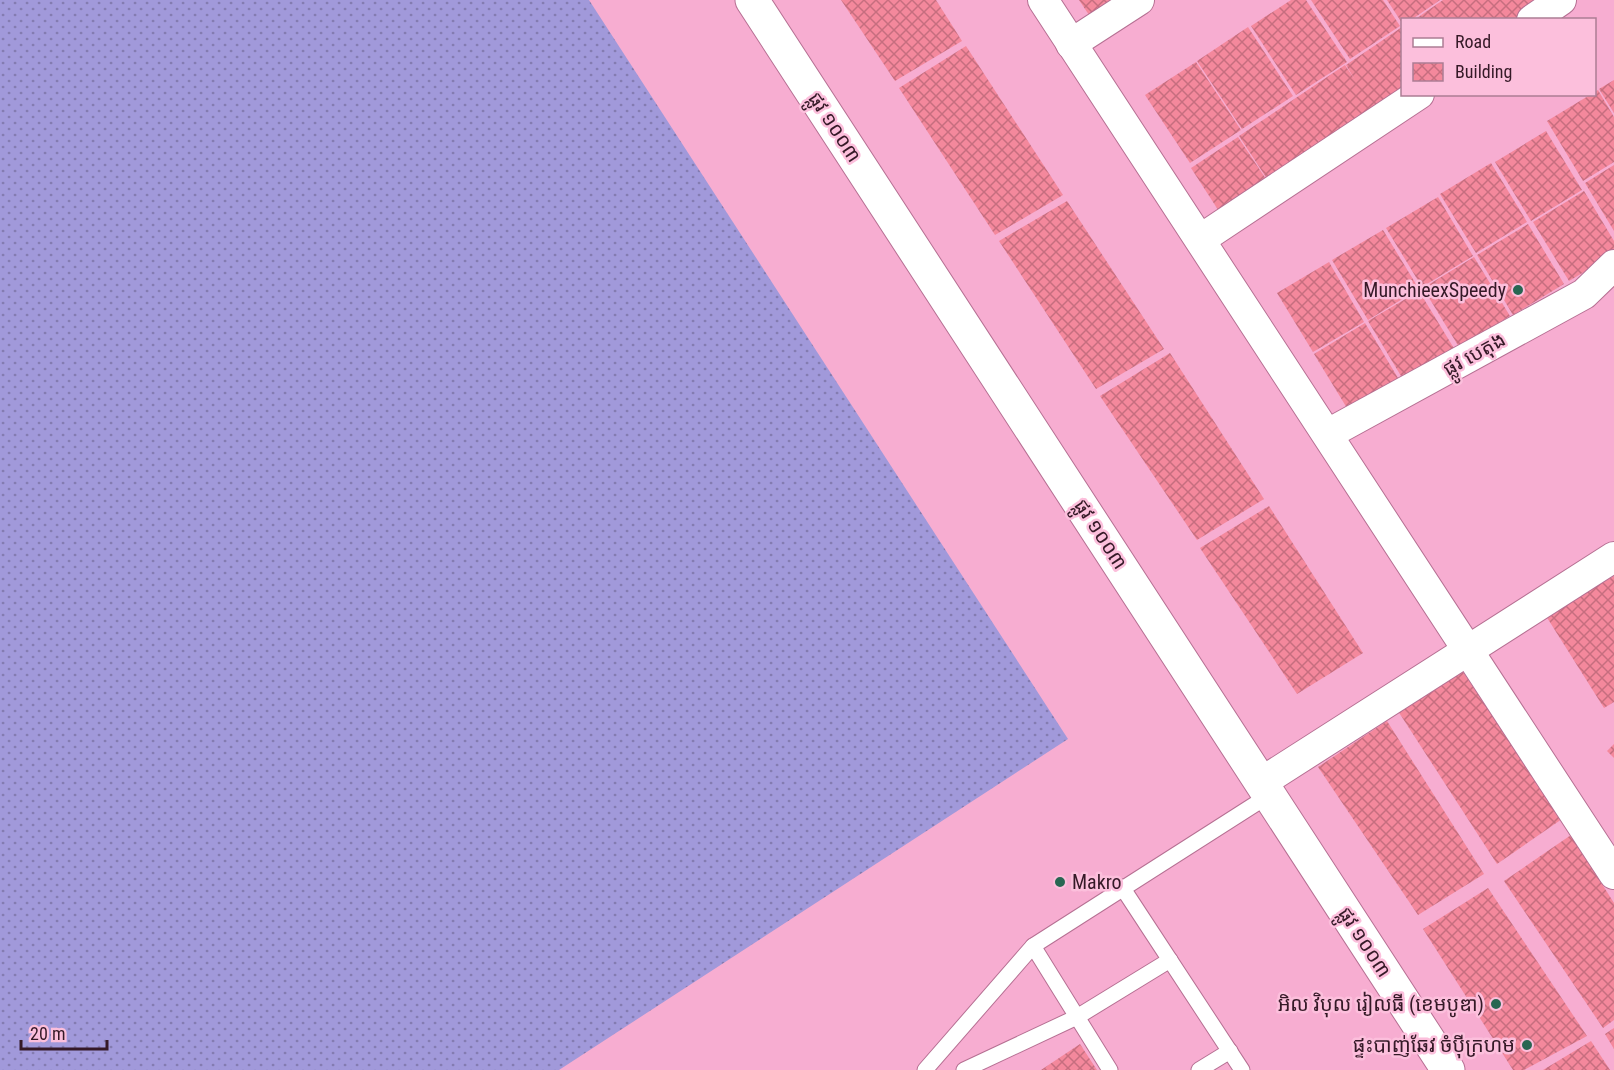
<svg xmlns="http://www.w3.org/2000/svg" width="1614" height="1070" font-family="'Roboto Condensed','Noto Sans Khmer',sans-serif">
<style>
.grass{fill:url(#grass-dots)}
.building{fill:url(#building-cross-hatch)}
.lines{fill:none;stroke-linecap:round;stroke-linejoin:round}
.lane-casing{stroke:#b67093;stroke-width:17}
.street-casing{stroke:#b67093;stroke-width:32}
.secondary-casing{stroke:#b67093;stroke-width:35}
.lane{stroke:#fff;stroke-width:15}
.street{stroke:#fff;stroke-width:30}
.secondary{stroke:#fff;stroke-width:33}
.poi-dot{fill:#286652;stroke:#fcbfdc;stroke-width:2}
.labels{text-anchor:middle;stroke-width:5;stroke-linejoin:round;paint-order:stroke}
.street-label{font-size:20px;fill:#351927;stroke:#fcbfdc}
.poi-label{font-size:20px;fill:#351927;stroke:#fcbfdc;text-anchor:end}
</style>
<defs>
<pattern id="grass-dots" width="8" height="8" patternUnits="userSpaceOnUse" patternTransform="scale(1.5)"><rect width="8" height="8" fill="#a199da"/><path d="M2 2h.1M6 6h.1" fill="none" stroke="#847cb1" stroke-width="1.8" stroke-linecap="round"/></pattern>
<pattern id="building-cross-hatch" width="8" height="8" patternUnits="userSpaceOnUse" patternTransform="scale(1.5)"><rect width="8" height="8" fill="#f4889c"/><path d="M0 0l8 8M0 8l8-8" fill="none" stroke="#c66e7f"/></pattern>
</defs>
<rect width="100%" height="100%" fill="#f7add1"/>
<polygon class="grass" points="0,0 589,0 1068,739 559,1070 0,1070"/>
<g class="building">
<polygon points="841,0 936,0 962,41 895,81"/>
<polygon points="1079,0 1133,0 1095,24"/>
<polygon points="1291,0 1306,0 1347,62 1296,95 1251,26"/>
<polygon points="1311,0 1383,0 1400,26 1350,59"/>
<polygon points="1387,0 1440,0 1411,20 1402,20 1402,23"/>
<polygon points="1443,0 1557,0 1526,20 1414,20"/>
<polygon points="1248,27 1293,96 1242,129 1197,61"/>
<polygon points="1402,27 1402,94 1327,152 1315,136 1326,152 1273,188 1239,136 1345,65 1355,80 1346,65"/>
<polygon points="966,46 1063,195 995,235 899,88"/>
<polygon points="1196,62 1241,130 1190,163 1145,95"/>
<polygon points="1614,80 1614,113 1599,89"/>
<polygon points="1598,90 1614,117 1614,162 1583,181 1547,121"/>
<polygon points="1546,131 1582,190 1531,221 1495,162"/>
<polygon points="1238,137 1272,188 1224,219 1191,168"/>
<polygon points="1491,163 1527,222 1476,253 1440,194"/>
<polygon points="1614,165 1614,231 1585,183"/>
<polygon points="1584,191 1614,241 1614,254 1569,281 1533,222"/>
<polygon points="1438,197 1473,256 1422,287 1386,228"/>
<polygon points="1067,201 1164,349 1096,389 999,241"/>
<polygon points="1528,224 1564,284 1513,315 1477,255"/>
<polygon points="1383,230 1419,289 1368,320 1332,260"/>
<polygon points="1474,257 1510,316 1459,347 1423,288"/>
<polygon points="1329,262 1364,322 1313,352 1277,293"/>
<polygon points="1419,291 1455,350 1404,381 1368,321"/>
<polygon points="1365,323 1401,383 1350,413 1314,354"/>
<polygon points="1170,353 1264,499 1197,540 1100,396"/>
<polygon points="1269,506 1363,653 1297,694 1200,548"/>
<polygon points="1614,576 1614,702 1604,708 1546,616"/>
<polygon points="1461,669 1562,819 1497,864 1398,711"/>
<polygon points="1387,721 1484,874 1418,915 1318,767"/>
<polygon points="1614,744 1614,758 1607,751"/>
<polygon points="1571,835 1614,903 1614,1020 1603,1028 1504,881"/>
<polygon points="1488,888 1587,1036 1524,1070 1513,1070 1423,929"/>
<polygon points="1614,1028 1614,1049 1605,1034"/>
<polygon points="1591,1041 1610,1070 1543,1070"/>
<polygon points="1080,1044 1097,1070 1041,1070"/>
</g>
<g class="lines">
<g class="lane-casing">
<g id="lane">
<polyline points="1122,887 1242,1070"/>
<polyline points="1033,946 1110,1070"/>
<polyline points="925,1070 1033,946 1271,794"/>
<polyline points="964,1070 1077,1017 1170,960"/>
<polyline points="1199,1070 1230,1051"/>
</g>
</g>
<g class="street-casing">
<g id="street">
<polyline points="1043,0 1614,874"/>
<polyline points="1532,20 1561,0"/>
<polyline points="1071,44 1139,0"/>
<polyline points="1201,239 1419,94"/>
<polyline points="1328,434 1584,294 1614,265"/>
<polyline points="1262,782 1614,557"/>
</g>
</g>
<g class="secondary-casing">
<polyline id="secondary" points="752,0 1448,1070"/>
</g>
<use href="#lane" class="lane"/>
<use href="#street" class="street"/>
<use href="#secondary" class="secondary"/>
</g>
<g class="poi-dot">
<circle cx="1518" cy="290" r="6"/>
<circle cx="1060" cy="882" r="6"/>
<circle cx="1496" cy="1004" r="6"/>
<circle cx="1527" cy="1045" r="6"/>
</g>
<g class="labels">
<g class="street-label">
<text transform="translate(835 127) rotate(57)" y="7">ផ្លូវ ១០០៣</text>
<text transform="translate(1474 354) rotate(-29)" y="7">ផ្លូវ បេតុង</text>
<text transform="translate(1101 534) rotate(57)" y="7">ផ្លូវ ១០០៣</text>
<text transform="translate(1365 942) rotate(57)" y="7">ផ្លូវ ១០០៣</text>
</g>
<g class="poi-label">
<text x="1506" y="297">MunchieexSpeedy</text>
<text x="1072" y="889" text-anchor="start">Makro</text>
<text x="1484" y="1011">អិល វិបុល រៀលធី (ខេមបូឌា)</text>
<text x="1515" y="1052">ផ្ទះបាញ់ឆែវ ចំប៉ីក្រហម</text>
</g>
</g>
<rect x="1401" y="18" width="195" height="78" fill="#fcbfdc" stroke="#ac7d94" stroke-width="1.5"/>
<rect x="1413" y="38" width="30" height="9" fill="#ffffff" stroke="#ac7d94" stroke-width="1.5"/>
<text x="1455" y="48" font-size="18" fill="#351927">Road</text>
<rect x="1413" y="63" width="30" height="18" fill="url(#building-cross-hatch)" stroke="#ac7d94" stroke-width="1.5"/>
<text x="1455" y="78" font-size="18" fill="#351927">Building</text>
<path d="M21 1040v9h86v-9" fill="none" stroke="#351927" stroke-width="3"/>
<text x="30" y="1040" font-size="18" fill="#351927" stroke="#fcbfdc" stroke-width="4.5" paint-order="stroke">20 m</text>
</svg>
